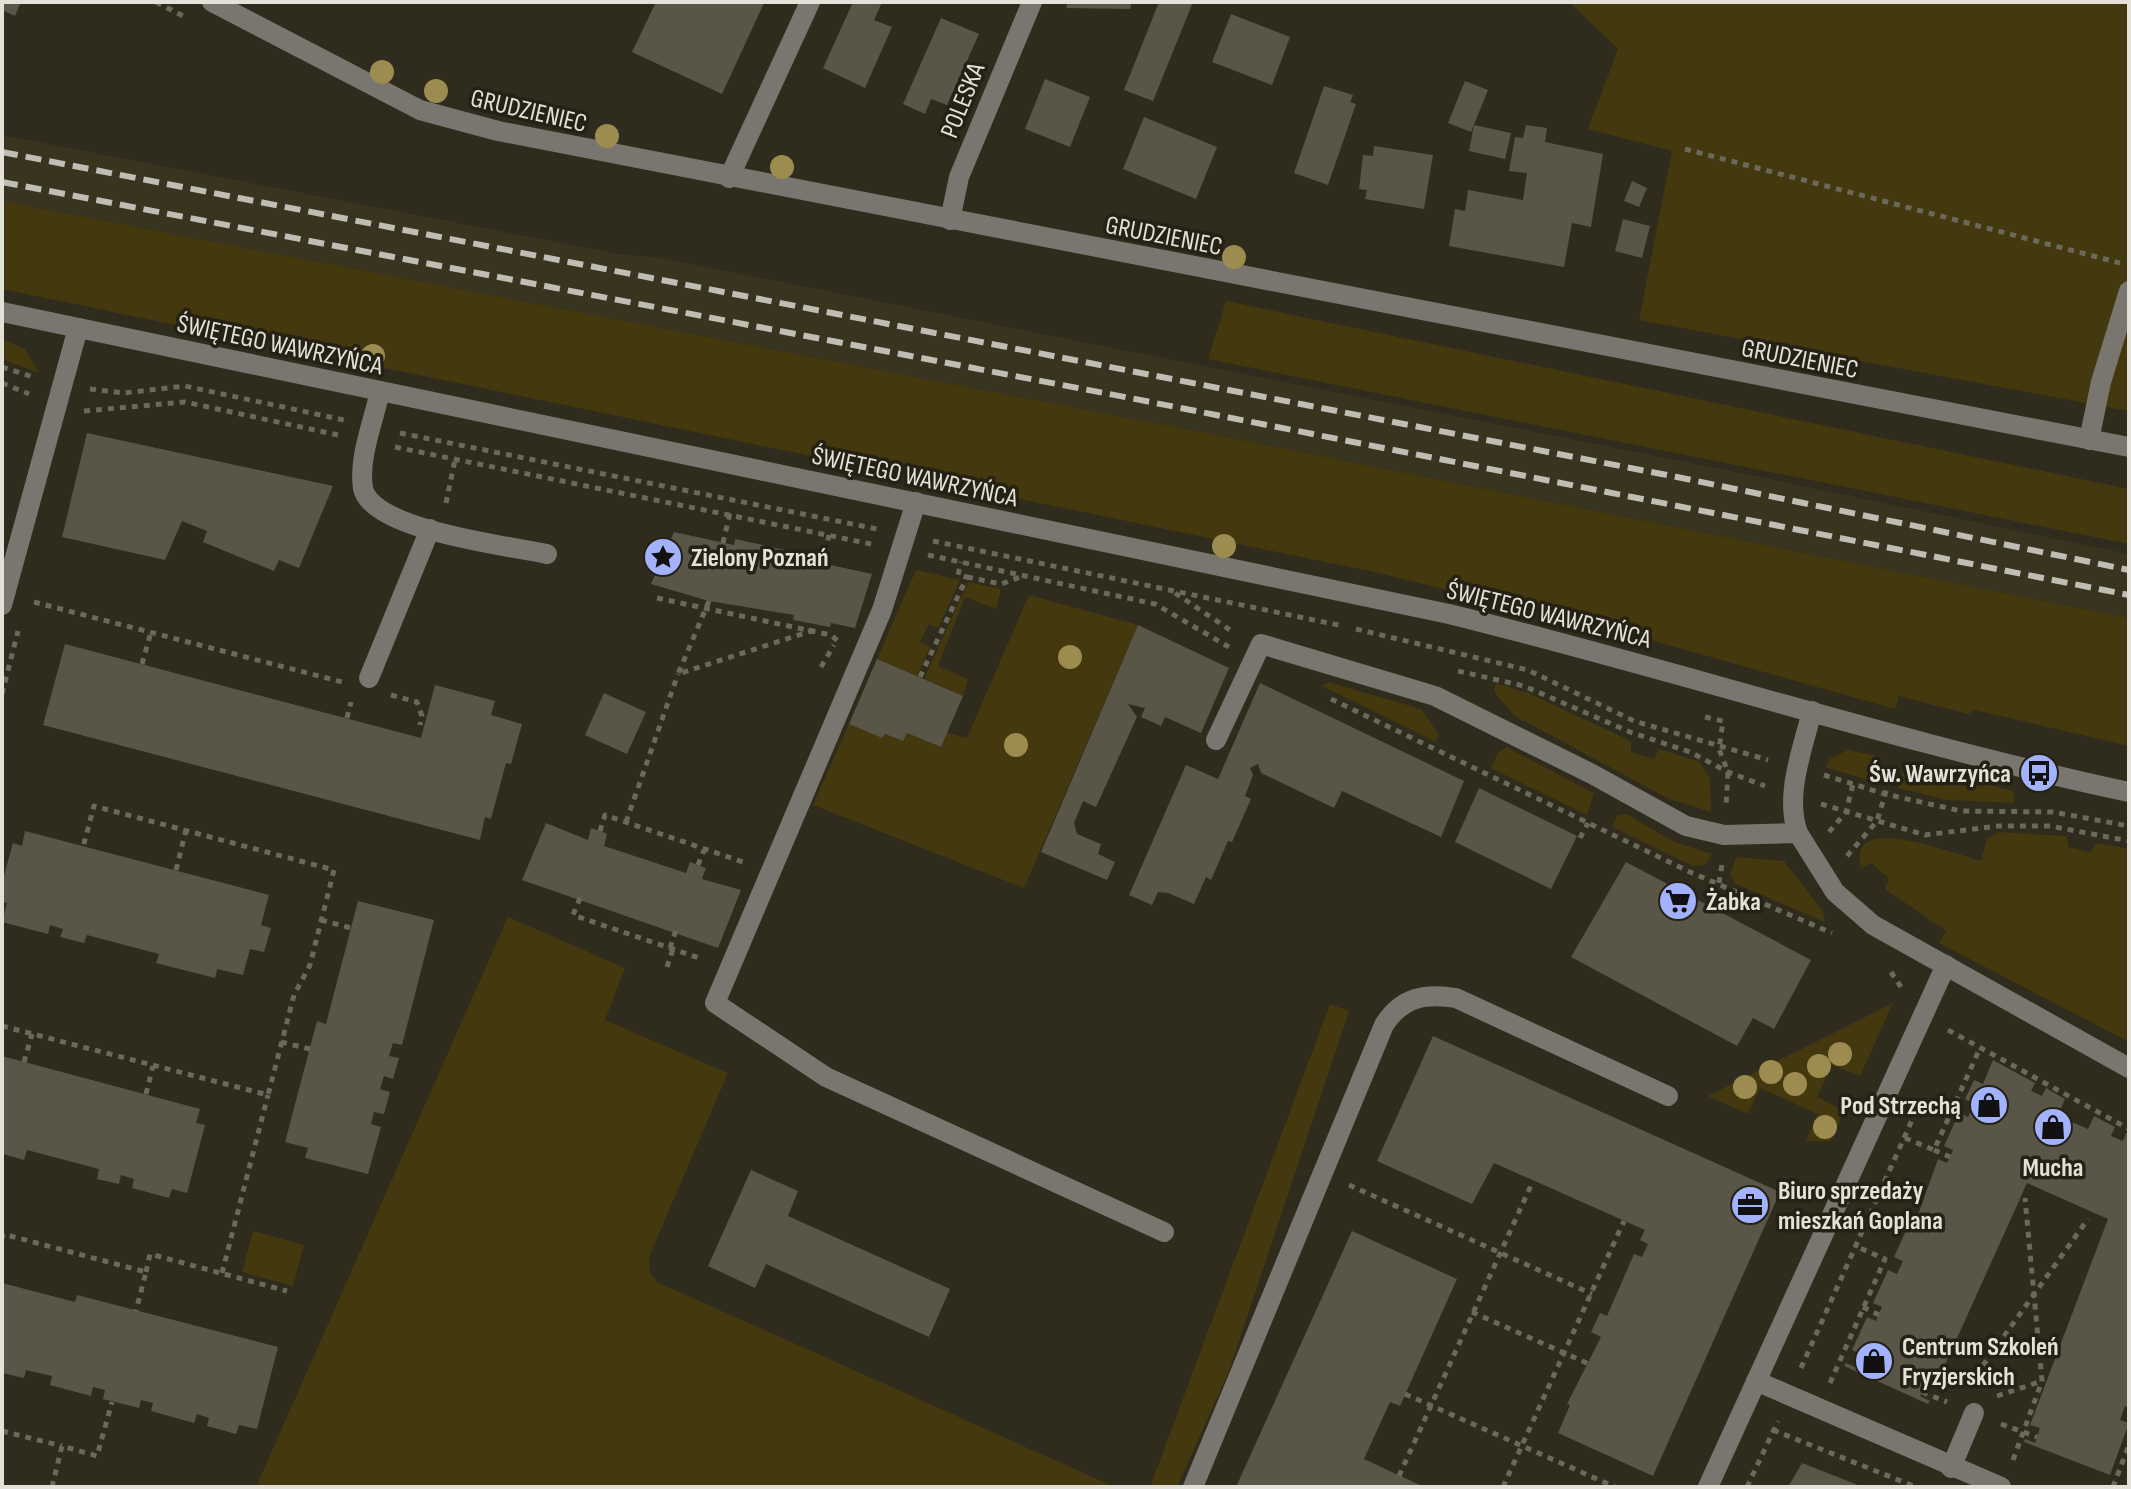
<svg xmlns="http://www.w3.org/2000/svg" width="2131" height="1489" font-family="'Sofia Sans Condensed',sans-serif">
<style>
.built{fill:#393420}
.green{fill:#44390e}
.building{fill:#5a5647}
.lines{fill:none;stroke-linecap:round;stroke-linejoin:round}
.path{stroke:#6b685c;stroke-width:5;stroke-dasharray:6 6;stroke-linecap:butt}
.minor{stroke:#78766f;stroke-width:20}
.rail{stroke:#c0bdb4;stroke-width:6;stroke-dasharray:16 8;stroke-linecap:butt}
.tree{fill:#9d8c4f}
.labels{text-anchor:middle;stroke-width:7;stroke-linejoin:round;paint-order:stroke}
.street-label{font-size:26px;fill:#e4e1d9;stroke:#252114}
.poi-label{font-size:26px;font-weight:bold;fill:#e4e1d9;stroke:#252114;text-anchor:start}
</style>
<rect width="100%" height="100%" fill="#2f2b1d"/>
<polygon class="built" points="2,135 619,254 656,257 1711,467 2129,554 2129,618 1201,432 2,201"/>
<g class="green">
<polygon points="1569,2 2129,2 2129,411 1639,320 1672,151 1588,129 1618,49"/>
<polygon points="2,201 1201,432 2129,618 2129,746 1975,710 1968,714 1899,696 1895,709 1633,635 1374,572 2,289"/>
<polygon points="1226,301 2129,489 2129,544 1208,359"/>
<polygon points="2,339 25,349 39,373 2,359"/>
<polygon points="916,570 960,580 938,628 929,624 920,642 930,647 917,676 877,659"/>
<polygon points="968,582 1001,589 996,609 965,597 938,666 968,679 963,696 924,679"/>
<polygon points="1029,595 1138,625 1024,888 813,805 849,724 882,738 885,734 903,741 907,733 941,747 947,733 967,738"/>
<polygon points="1328,682 1421,709 1439,735 1436,742 1322,686"/>
<polygon points="1496,683 1528,693 1631,741 1631,752 1654,759 1659,749 1700,762 1710,779 1711,812 1667,798 1515,716 1494,692"/>
<polygon points="1506,747 1594,793 1587,815 1491,768 1498,753"/>
<polygon points="1848,750 1882,757 1875,782 1825,767 1830,759"/>
<polygon points="1905,764 2013,791 2014,803 1947,800 1898,788"/>
<polygon points="1627,814 1672,841 1712,854 1705,865 1693,866 1612,827 1617,816"/>
<path d="M1998,832L2067,836L2068,847L2090,852L2097,843L2129,849V1042L1939,943L1946,931L1885,889L1889,878L1871,863L1861,868C1845,809 1957,855 1981,861L1987,839Z"/>
<polygon points="1736,857 1784,861 1822,910 1825,922 1736,884 1730,875"/>
<polygon points="508,917 625,968 605,1020 728,1073 649,1257 650,1272 657,1282 1115,1487 256,1487"/>
<polygon points="1893,1003 1860,1076 1832,1065 1817,1097 1844,1111 1831,1141 1806,1141 1818,1114 1760,1088 1748,1114 1708,1096"/>
<polygon points="1330,1004 1349,1011 1229,1371 1177,1487 1150,1487"/>
<polygon points="253,1231 304,1245 293,1286 242,1272"/>
</g>
<g class="building">
<polygon points="2,2 21,2 15,16 2,10"/>
<polygon points="656,2 764,3 722,94 632,52"/>
<polygon points="853,2 882,2 874,20 892,27 865,88 823,68"/>
<polygon points="1068,2 1132,2 1130,9 1066,8"/>
<polygon points="1159,2 1193,2 1153,101 1124,90"/>
<polygon points="1231,14 1290,37 1272,85 1212,62"/>
<polygon points="941,18 979,34 947,105 931,99 925,114 903,104"/>
<polygon points="1045,79 1090,97 1070,147 1025,129"/>
<polygon points="1465,81 1488,90 1471,132 1448,123"/>
<polygon points="1324,86 1353,95 1350,102 1356,104 1328,185 1294,173"/>
<polygon points="1144,117 1217,147 1196,199 1123,169"/>
<polygon points="1474,125 1511,133 1505,159 1469,151"/>
<polygon points="1526,125 1547,128 1545,142 1603,154 1591,227 1572,223 1564,267 1449,246 1455,209 1465,211 1468,190 1523,200 1527,173 1509,171 1515,137 1523,138"/>
<polygon points="1374,146 1433,155 1424,209 1365,199 1367,190 1359,189 1363,155 1373,156"/>
<polygon points="1632,181 1647,188 1639,207 1624,201"/>
<polygon points="1623,219 1650,226 1642,258 1615,251"/>
<polygon points="87,433 333,486 299,568 279,560 274,571 203,542 207,531 182,521 165,560 62,537"/>
<polygon points="674,532 734,545 735,539 813,556 812,561 872,574 855,628 831,623 830,627 793,620 794,615 709,601 651,584"/>
<polygon points="1138,625 1229,668 1201,733 1165,717 1161,726 1141,717 1145,708 1128,704 1137,717 1096,807 1083,801 1074,823 1077,834 1101,844 1098,854 1115,862 1107,880 1041,852"/>
<polygon points="65,644 421,738 435,685 495,701 491,715 522,724 511,764 506,763 491,819 485,817 480,840 43,725"/>
<polygon points="877,659 963,696 941,747 907,733 903,741 885,734 882,738 849,724"/>
<polygon points="1260,683 1464,781 1441,837 1342,791 1334,808 1261,773 1258,764 1250,768 1253,775 1245,796 1251,799 1232,842 1228,841 1211,880 1206,877 1194,904 1168,893 1158,892 1152,905 1129,895 1186,765 1218,779"/>
<polygon points="604,693 646,712 627,754 585,735"/>
<polygon points="1479,788 1577,836 1551,889 1455,842"/>
<polygon points="546,823 588,840 591,828 600,831 607,834 604,846 686,873 690,862 706,868 702,879 741,890 718,948 522,880"/>
<polygon points="25,831 269,895 261,925 271,928 264,952 250,949 243,975 217,969 215,978 156,963 159,954 87,935 84,943 60,937 63,929 50,925 48,934 2,922 7,903 2,902 2,883 13,843 22,846"/>
<polygon points="1626,862 1811,960 1774,1029 1753,1018 1737,1046 1571,957"/>
<polygon points="358,901 434,920 402,1045 393,1043 389,1056 399,1058 393,1079 384,1076 380,1089 390,1092 384,1114 374,1112 371,1124 381,1127 368,1174 305,1158 308,1148 285,1142 317,1021 326,1024"/>
<polygon points="1433,1036 1780,1192 1653,1476 1558,1433 1570,1405 1567,1404 1601,1337 1591,1332 1600,1313 1607,1316 1634,1254 1642,1257 1648,1244 1640,1240 1645,1230 1494,1163 1472,1204 1377,1161"/>
<polygon points="2,1056 200,1109 196,1123 205,1125 187,1193 172,1189 169,1198 132,1188 134,1179 121,1175 119,1184 97,1179 99,1169 27,1150 24,1160 3,1154"/>
<polygon points="1993,1060 2035,1083 2031,1091 2042,1096 2046,1088 2065,1099 2058,1116 2088,1129 2094,1116 2115,1127 2111,1136 2123,1141 2126,1133 2129,1135 2129,1407 2125,1406 2120,1420 2129,1423 2110,1475 2024,1442 2025,1439 2035,1443 2040,1428 2030,1425 2108,1219 2027,1183 1935,1387 1926,1383 1920,1396 1930,1401 1928,1404 1844,1366 1846,1363 1855,1367 1861,1354 1852,1350 1867,1317 1876,1321 1882,1307 1873,1303 1888,1270 1897,1274 1903,1261 1894,1257 1909,1224 1914,1226 1938,1159 1947,1163 1953,1150 1944,1146 1959,1113 1968,1117 1974,1104 1965,1099 1974,1080 1983,1084"/>
<polygon points="751,1170 798,1191 788,1216 950,1289 929,1337 766,1264 755,1288 708,1266"/>
<polygon points="1352,1231 1457,1279 1400,1406 1390,1402 1364,1459 1424,1487 1236,1487"/>
<polygon points="2,1283 75,1302 77,1295 278,1347 257,1429 239,1425 236,1434 207,1426 209,1418 197,1414 194,1423 151,1411 153,1403 141,1400 139,1408 103,1399 105,1390 93,1387 91,1396 50,1385 52,1376 26,1370 24,1378 2,1373"/>
<polygon points="1802,1463 1863,1487 1788,1487"/>
</g>
<g class="lines">
<g class="path">
<polyline points="156,2 185,17"/>
<polyline points="1685,149 2120,263"/>
<polyline points="2,367 33,377"/>
<polyline points="2,383 29,394"/>
<polyline points="90,389 124,393 185,386 344,420"/>
<polyline points="84,411 185,402 338,435"/>
<polyline points="400,433 877,529"/>
<polyline points="395,447 871,544"/>
<polyline points="446,503 455,460"/>
<polyline points="933,541 1343,626"/>
<polyline points="723,543 730,513"/>
<polyline points="928,555 1155,604 1229,647"/>
<polyline points="823,564 829,535"/>
<polyline points="967,577 1001,584 1020,577"/>
<polyline points="1175,593 1233,632"/>
<polyline points="657,598 831,635 838,641"/>
<polyline points="709,601 678,674 811,631 813,623"/>
<polyline points="34,602 342,682"/>
<polyline points="1356,629 1528,670 1634,721 1768,760"/>
<polyline points="142,664 151,632"/>
<polyline points="821,667 834,645"/>
<polyline points="1458,671 1524,686 1630,732 1690,752 1728,772 1765,786"/>
<polyline points="920,677 967,577 958,575 961,562"/>
<polyline points="2,694 18,631"/>
<polyline points="391,695 417,702 422,716 420,725"/>
<polyline points="1331,699 1690,872 1832,933"/>
<polyline points="1705,717 1723,721 1719,749 1728,772 1726,806"/>
<polyline points="347,718 351,702"/>
<polyline points="1824,775 1885,794 1961,811 2053,812 2129,826"/>
<polyline points="1821,804 1925,835 1998,826 2050,826 2129,841"/>
<polyline points="626,822 678,674"/>
<polyline points="600,831 605,815 743,862"/>
<polyline points="1829,832 1846,812 1853,784"/>
<polyline points="1580,838 1588,823"/>
<polyline points="1847,856 1877,821 1894,765"/>
<polyline points="698,865 704,850"/>
<polyline points="176,870 186,830"/>
<polyline points="1719,883 1722,864"/>
<polyline points="580,898 573,915 702,959"/>
<polyline points="321,920 351,928"/>
<polyline points="670,948 676,930"/>
<polyline points="667,967 673,949"/>
<polyline points="1891,972 1903,990"/>
<polyline points="2,1026 268,1095 294,995 310,965 334,870 94,806 83,847"/>
<polyline points="1948,1030 2129,1129"/>
<polyline points="281,1042 310,1049"/>
<polyline points="24,1062 32,1034"/>
<polyline points="146,1094 153,1066"/>
<polyline points="1905,1138 1934,1150 1980,1048"/>
<polyline points="1934,1150 1950,1157"/>
<polyline points="1349,1185 1592,1294"/>
<polyline points="2,1239 3,1234 146,1272 136,1311"/>
<polyline points="146,1272 150,1254 287,1291"/>
<polyline points="222,1273 268,1095"/>
<polyline points="1863,1307 1879,1315"/>
<polyline points="1472,1312 1589,1364"/>
<polyline points="1801,1368 1921,1100"/>
<polyline points="1830,1383 1885,1259 1855,1246"/>
<polyline points="1969,1385 2088,1219"/>
<polyline points="1922,1392 1947,1402"/>
<polyline points="1405,1394 1615,1487"/>
<polyline points="1997,1396 2042,1381"/>
<polyline points="2001,1424 2037,1437"/>
<polyline points="1773,1430 1916,1487"/>
<polyline points="2,1431 62,1446"/>
<polyline points="2013,1460 2042,1381 2025,1198"/>
<polyline points="1399,1476 1533,1181"/>
<polyline points="52,1487 62,1446 97,1456 112,1402"/>
<polyline points="1503,1487 1624,1221"/>
<polyline points="1747,1487 1778,1421"/>
<polyline points="2113,1487 2129,1445"/>
</g>
<g class="minor">
<polyline points="212,2 420,110 498,131 2129,447"/>
<polyline points="729,178 810,2"/>
<polyline points="950,220 959,177 1032,2"/>
<path d="M2,312L1449,614C1676,670 1900,743 2129,792"/>
<path d="M380,391C374,420 358,458 363,488C370,530 510,546 547,554"/>
<polyline points="2089,440 2101,382 2129,291"/>
<polyline points="916,502 882,610 715,1003 826,1077 1164,1232"/>
<polyline points="2,605 78,328"/>
<polyline points="369,678 430,529"/>
<polyline points="1216,740 1261,644 1435,696 1592,774 1686,826 1724,835 1798,833 1835,892 1873,925 2129,1068"/>
<path d="M1798,833C1784,796 1803,748 1812,711"/>
<polyline points="1756,1381 2001,1487"/>
<polyline points="1951,1468 1974,1413"/>
<path d="M1193,1487L1384,1025C1402,997 1425,993 1456,998L1668,1096"/>
<polyline points="1708,1487 1946,965"/>
</g>
<g class="rail">
<polyline points="2,152 1677,477 2129,570"/>
<polyline points="2,182 1130,398 2129,595"/>
</g>
</g>
<g class="tree">
<circle cx="382" cy="72" r="12"/>
<circle cx="436" cy="91" r="12"/>
<circle cx="607" cy="136" r="12"/>
<circle cx="782" cy="167" r="12"/>
<circle cx="1234" cy="257" r="12"/>
<circle cx="373" cy="356" r="12"/>
<circle cx="1224" cy="546" r="12"/>
<circle cx="1070" cy="657" r="12"/>
<circle cx="1016" cy="745" r="12"/>
<circle cx="1840" cy="1054" r="12"/>
<circle cx="1819" cy="1066" r="12"/>
<circle cx="1771" cy="1072" r="12"/>
<circle cx="1795" cy="1084" r="12"/>
<circle cx="1745" cy="1087" r="12"/>
<circle cx="1825" cy="1127" r="12"/>
</g>
<defs>
<g id="sight-disc" transform="scale(2)"><circle r="9.5" fill="#a2b2fd" stroke="#252114"/><path d="M0-6L1.8-2.2L6-1.7L2.9 1.2L3.7 5.4L0 3.3L-3.7 5.4L-2.9 1.2L-6-1.7L-1.8-2.2Z" fill="#111"/></g>
<g id="bus-disc" transform="scale(2)"><circle r="9.5" fill="#a2b2fd" stroke="#252114"/><path d="M-5-6H5V4H4V6H2V4H-2V6H-4V4H-5ZM-3.5-4V0h7V-4ZM-3.5 1.2v1.5H-2V1.2ZM2 1.2v1.5H3.5V1.2Z" fill="#111"/></g>
<g id="supermarket-disc" transform="scale(2)"><circle r="9.5" fill="#a2b2fd" stroke="#252114"/><path d="M-6-5.5h2.5l.6 2H6L4.5 2H-2.5L-4.4-4H-6ZM-1.5 3.2a1.3 1.3 0 1 0 .1 0ZM3 3.2a1.3 1.3 0 1 0 .1 0Z" fill="#111"/></g>
<g id="shop-disc" transform="scale(2)"><circle r="9.5" fill="#a2b2fd" stroke="#252114"/><path d="M-5-2.5h2.3a2.7 3.5 0 0 1 5.4 0H5L5.5 6h-11ZM-1.5-2.5h3a1.5 2.3 0 0 0-3 0Z" fill="#111"/></g>
<g id="office-disc" transform="scale(2)"><circle r="9.5" fill="#a2b2fd" stroke="#252114"/><path d="M-6-3h4V-5.5h4V-3h4V5H-6ZM-1-4.5V-3h2v-1.5ZM-6 0V1H6V0Z" fill="#111"/></g>
</defs>
<g fill-rule="evenodd">
<use href="#sight-disc" x="663" y="557"/>
<use href="#bus-disc" x="2039" y="773"/>
<use href="#supermarket-disc" x="1678" y="901"/>
<use href="#shop-disc" x="1989" y="1105"/>
<use href="#shop-disc" x="2053" y="1127"/>
<use href="#office-disc" x="1750" y="1205"/>
<use href="#shop-disc" x="1874" y="1361"/>
</g>
<g class="labels">
<g class="street-label">
<text transform="translate(962 100) rotate(-68)" y="9">POLESKA</text>
<text transform="translate(529 110) rotate(13)" y="9">GRUDZIENIEC</text>
<text transform="translate(1164 235) rotate(11)" y="9">GRUDZIENIEC</text>
<text transform="translate(280 344) rotate(12)" y="9">ŚWIĘTEGO WAWRZYŃCA</text>
<text transform="translate(1800 358) rotate(11)" y="9">GRUDZIENIEC</text>
<text transform="translate(915 476) rotate(12)" y="9">ŚWIĘTEGO WAWRZYŃCA</text>
<text transform="translate(1549 614) rotate(14)" y="9">ŚWIĘTEGO WAWRZYŃCA</text>
</g>
<g class="poi-label">
<text x="691" y="566">Zielony Poznań</text>
<text x="2011" y="782" text-anchor="end">Św. Wawrzyńca</text>
<text x="1706" y="910">Żabka</text>
<text x="1961" y="1114" text-anchor="end">Pod Strzechą</text>
<text x="2053" y="1176" text-anchor="middle">Mucha</text>
<text x="1778" y="1199">Biuro sprzedaży<tspan x="1778" dy="30">mieszkań Goplana</tspan></text>
<text x="1902" y="1355">Centrum Szkoleń<tspan x="1902" dy="30">Fryzjerskich</tspan></text>
</g>
</g>
<rect width="2131" height="1489" fill="none" stroke="#e4e1d9" stroke-width="8"/>
</svg>
